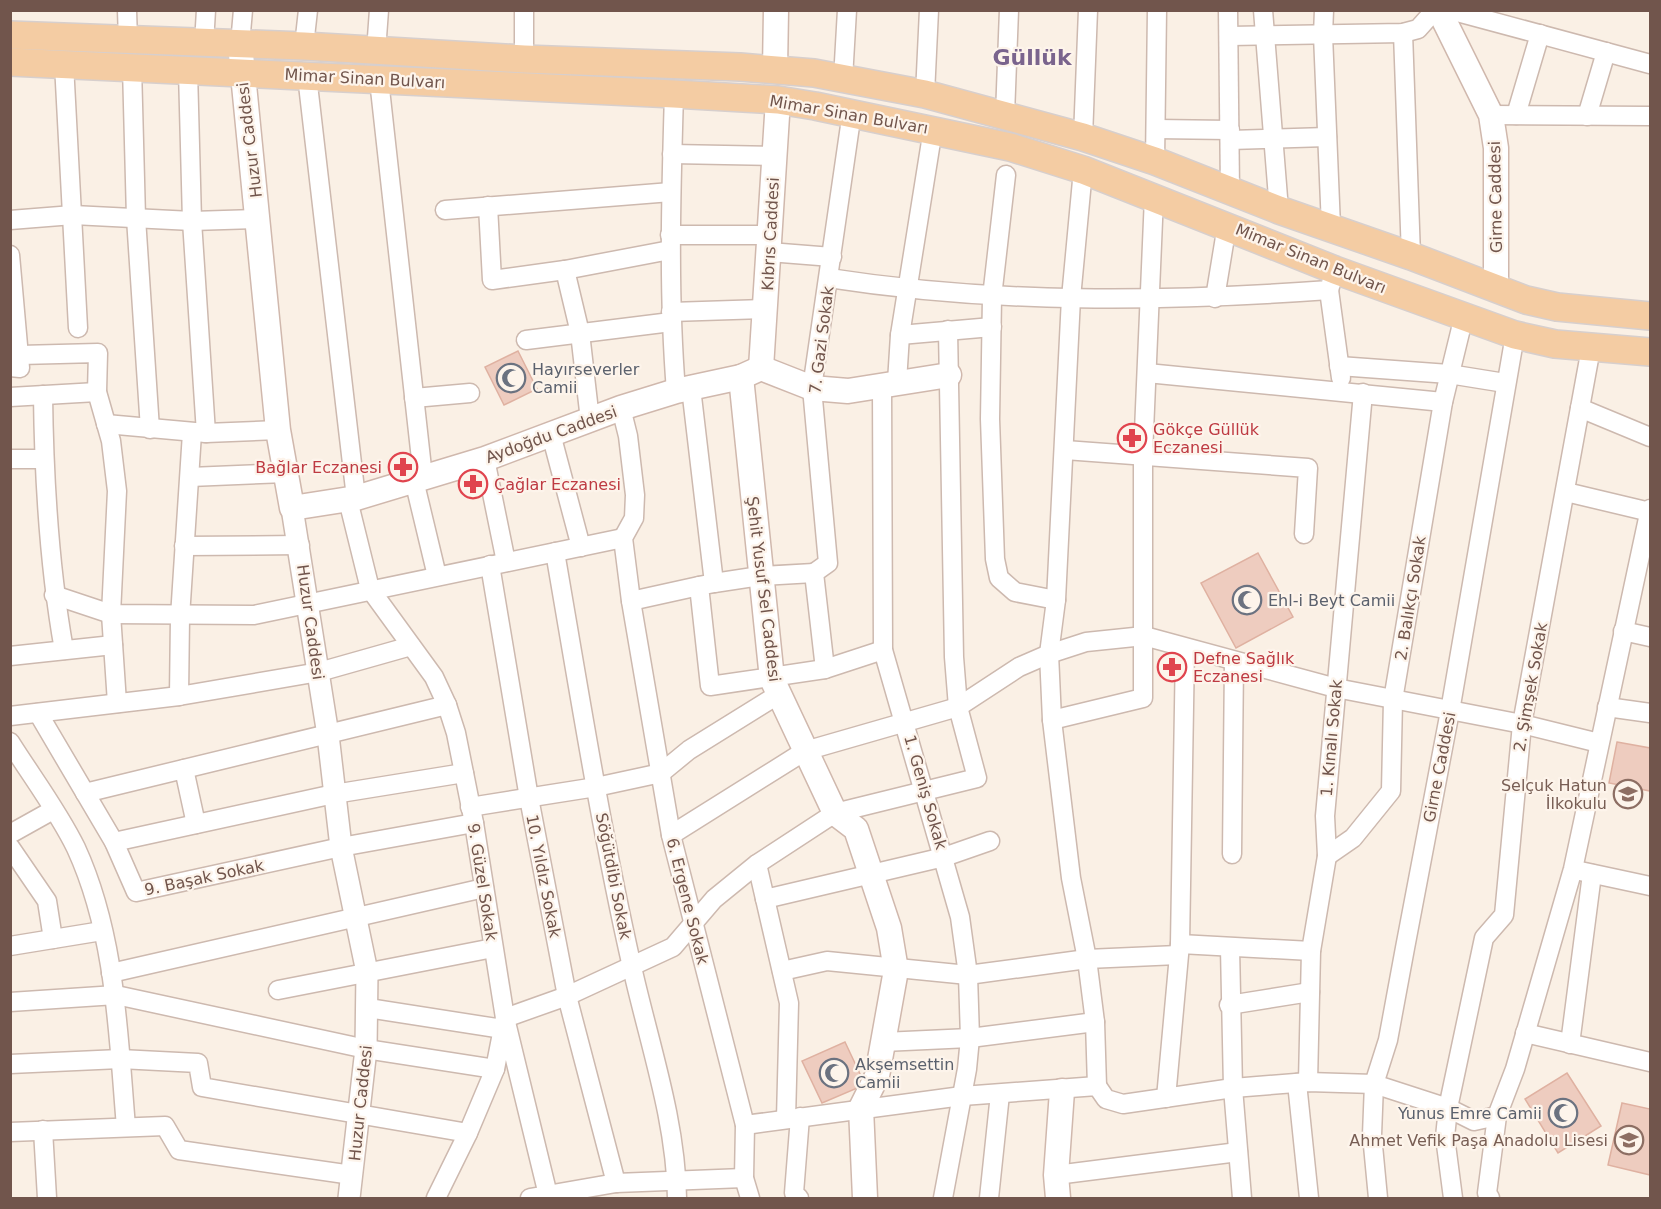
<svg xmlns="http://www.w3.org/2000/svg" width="1661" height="1209" font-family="'DejaVu Sans',sans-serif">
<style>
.building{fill:#eeccbf;stroke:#dfb1a1;stroke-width:1.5}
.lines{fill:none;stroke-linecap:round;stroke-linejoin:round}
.minor-casing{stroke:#cdb9af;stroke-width:21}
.tertiary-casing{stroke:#cdb9af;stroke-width:24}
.secondary-casing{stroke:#d0b8ad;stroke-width:27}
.primary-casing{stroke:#d7cfcd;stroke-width:30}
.minor{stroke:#fff;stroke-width:18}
.tertiary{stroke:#fff;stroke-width:21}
.secondary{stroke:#fff;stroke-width:24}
.primary{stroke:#f4cca3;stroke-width:27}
.labels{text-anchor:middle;stroke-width:4.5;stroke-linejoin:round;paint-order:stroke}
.street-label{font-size:16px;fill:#71554c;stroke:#fdf4eb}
.worship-label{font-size:16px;fill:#5b616d;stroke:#fdf4eb;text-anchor:start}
.health-label{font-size:16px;fill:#be3a42;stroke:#fdf4eb;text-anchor:start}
.education-label{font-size:16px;fill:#785e54;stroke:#fdf4eb;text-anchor:end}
.district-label{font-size:22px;font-weight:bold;fill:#7a648d;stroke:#fdf4eb}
</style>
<rect width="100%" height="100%" fill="#faf0e5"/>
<g class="building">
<polygon points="518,351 537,389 504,405 485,367"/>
<polygon points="1258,553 1293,617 1236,648 1201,583"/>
<polygon points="1617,742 1650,748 1650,791 1609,783"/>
<polygon points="845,1042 861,1076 855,1089 822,1103 802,1061"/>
<polygon points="1567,1073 1601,1126 1558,1153 1525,1099"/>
<polygon points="1622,1103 1650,1109 1650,1175 1608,1165"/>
</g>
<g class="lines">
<g class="minor-casing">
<g id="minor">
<polyline points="127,10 128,41"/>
<polyline points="524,10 524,59"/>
<polyline points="1228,10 1230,191"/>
<polyline points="1263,10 1279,210"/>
<polyline points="1324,10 1323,35 1331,227"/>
<polyline points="1450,10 1650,64"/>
<polyline points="1403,33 1411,256"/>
<polyline points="1230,36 1403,33 1418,29 1435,10"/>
<polyline points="204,43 206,10"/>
<polyline points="240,44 243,10"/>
<polyline points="304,46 308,10"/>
<polyline points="376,51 379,10"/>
<polyline points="64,64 78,328"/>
<polyline points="132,67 136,218 150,429"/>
<polyline points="188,71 192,221 206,433"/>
<polyline points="307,76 356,498"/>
<polyline points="843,79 847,10"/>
<polyline points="379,80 423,477"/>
<path d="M674,94C671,193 668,292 676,391"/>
<polyline points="925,94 929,10"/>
<polyline points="1005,115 1009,10"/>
<polyline points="1491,115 1650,116"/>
<polyline points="1516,115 1540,34"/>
<polyline points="1587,116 1606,52"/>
<polyline points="1156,129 1230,130"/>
<polyline points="1083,137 1088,10"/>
<polyline points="1230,140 1327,137"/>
<polyline points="672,154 774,156"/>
<polyline points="1155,161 1157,10"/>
<polyline points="1083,170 1071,298 1056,600 1049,654 1052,720 1071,878 1087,959 1095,1022 1097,1086"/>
<polyline points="1006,175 992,297 990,419 995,559 999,578 1015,592 1056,600"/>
<polyline points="488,206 492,280 565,270 670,250"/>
<polyline points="445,210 671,192"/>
<polyline points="10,220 73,215 192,221 258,219"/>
<polyline points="670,235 769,235"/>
<polyline points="769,252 832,257"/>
<polyline points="10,255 20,368 10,367"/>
<polyline points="565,270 580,333 590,420"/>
<path d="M829,278C996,304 1161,302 1329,290L1335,270"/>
<polyline points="1329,290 1341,378"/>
<polyline points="1215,298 1227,225"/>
<polyline points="671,312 766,309"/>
<polyline points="900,335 992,327"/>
<polyline points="526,340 671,322"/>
<polyline points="20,355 98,353 97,392 111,441 117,491 111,614 117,703"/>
<polyline points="1339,366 1449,374 1505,383"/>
<polyline points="1147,373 1443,402"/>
<polyline points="897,382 900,335 933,129"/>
<polyline points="882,385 883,650 960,917 968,975 970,1038 967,1069 943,1198"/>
<polyline points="691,388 714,583 699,586 710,686 825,669 883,650"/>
<path d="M43,395C44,481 49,566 64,650"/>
<polyline points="10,397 97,392"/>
<polyline points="414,398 470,393"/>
<polyline points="621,408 628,436 635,495 634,518 623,538 631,601 671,835 745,1125 744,1178 750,1198"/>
<polyline points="1580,408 1650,437"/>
<polyline points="106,424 206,433 278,430"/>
<polyline points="551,434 581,547"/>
<polyline points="1065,450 1308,468 1304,534"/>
<polyline points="10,459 44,459"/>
<polyline points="485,459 506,562"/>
<polyline points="190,477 286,473"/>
<polyline points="414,480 437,576"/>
<polyline points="1566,492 1650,512"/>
<polyline points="348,500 370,589 434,677 447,705 456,733 474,823 505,1018 548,1195"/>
<polyline points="184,546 300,545"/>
<path d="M555,552C579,691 601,830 632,967C649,1043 676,1120 677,1198"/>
<polyline points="490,565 529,798 567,996 616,1183"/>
<polyline points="714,583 760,576 814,573"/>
<polyline points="54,595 111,614 254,615 623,538"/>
<polyline points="631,601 699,586"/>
<polyline points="1623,631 1650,637"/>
<polyline points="10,656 113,645"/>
<polyline points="825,669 814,573 828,563 812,388 852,112"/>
<polyline points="179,696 180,617 192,433"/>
<polyline points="1607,707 1650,713"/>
<polyline points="38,713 114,842 136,892 341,847 474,823"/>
<polyline points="10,716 179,696 319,672 411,646"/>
<polyline points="1052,720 1143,698 1143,455 1154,197"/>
<path d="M10,742C32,777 58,811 76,848C116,935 118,1033 126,1127"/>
<polyline points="184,769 196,824"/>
<polyline points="85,793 447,705"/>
<polyline points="470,807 596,787 661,773 689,750 779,694"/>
<polyline points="10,834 53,810"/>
<polyline points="671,835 805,751 958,707 1019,667 1049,654 1086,642 1144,636 1336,688 1522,724 1599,743"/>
<polyline points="114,842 334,794 464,773"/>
<polyline points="10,847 47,901 53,939"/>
<polyline points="1232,854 1234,661"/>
<polyline points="1327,856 1353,838 1391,791 1393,700 1443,402 1464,316"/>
<polyline points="757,864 789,1003 786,1119"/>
<polyline points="1580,871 1650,886"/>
<polyline points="765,899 944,857 990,841"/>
<polyline points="1180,944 1311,951"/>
<polyline points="10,946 102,931"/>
<polyline points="1230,948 1233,1088 1242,1198"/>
<polyline points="782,971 827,961 968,975 1087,959 1178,955"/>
<polyline points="111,973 484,888"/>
<polyline points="278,990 493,948"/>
<polyline points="10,1002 116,995 366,1049 495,1069"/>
<polyline points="1229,1005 1310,992"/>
<polyline points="368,1008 503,1029"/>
<polyline points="1525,1033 1650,1062"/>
<polyline points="883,1042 970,1038 1095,1022"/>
<polyline points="1570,1044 1592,874"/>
<polyline points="10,1064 120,1059 198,1063 202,1087 468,1133"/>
<polyline points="1308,1082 1311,951 1327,856 1325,816 1363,393"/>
<polyline points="1297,1083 1309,1198"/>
<polyline points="1166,1098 1180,944 1185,648"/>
<polyline points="745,1125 962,1096 1097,1086 1106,1099 1123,1104 1233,1088 1308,1082 1374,1084 1448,1108 1474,1121 1497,1116"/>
<polyline points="43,1130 47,1198"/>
<polyline points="10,1132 165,1126 179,1150 352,1175"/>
<polyline points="1056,1175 1238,1152"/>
<polyline points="436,1198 468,1133 495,1069 505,1018 567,996 673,947 714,899 757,864 835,813 977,778 958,707 954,657 948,330"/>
<polyline points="530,1198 616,1183 744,1178"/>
<polyline points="799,1198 794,1193 800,1117"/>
<polyline points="989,1198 1000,1094"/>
<polyline points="1378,1198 1372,1135 1374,1084 1388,1040 1405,948 1450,711 1515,335"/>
<polyline points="1453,1198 1445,1137 1448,1108 1484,938 1504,915 1522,724 1591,348"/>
<polyline points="1490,1198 1487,1193 1497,1116 1515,1069 1573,869 1650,509"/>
</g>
</g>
<g class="tertiary-casing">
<polyline id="tertiary" points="292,508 328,735 341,847 367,972 366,1049 349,1198"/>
</g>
<g class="secondary-casing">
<g id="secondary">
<polyline points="1439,10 1491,115 1496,148 1496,289"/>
<polyline points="240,44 278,430 292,508 356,498 485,459 621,408 676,391 741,377 761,368 812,388 848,391 949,375"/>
<polyline points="775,69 776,10"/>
<polyline points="761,368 778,100"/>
<polyline points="741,377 772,679 835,813 856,829 889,928 896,970 877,1076 861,1108 865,1198"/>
<polyline points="1058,1198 1056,1175 1062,1091"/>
</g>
</g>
<g class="primary-casing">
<g id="primary">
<polyline points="10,35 304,46 524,59 740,67 814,73 925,94 1083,137 1155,161 1279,210 1411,256 1526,300 1557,307 1650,316"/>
<polyline points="10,62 674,94 778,100 815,106 1010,147 1083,170 1335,270 1515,335 1555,344 1650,352"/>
</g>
</g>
<use href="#minor" class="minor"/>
<use href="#tertiary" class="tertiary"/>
<use href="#secondary" class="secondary"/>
<use href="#primary" class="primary"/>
</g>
<defs>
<g id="mosque-ring" transform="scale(1.5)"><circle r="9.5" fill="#fdf4eb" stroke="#6b7280" stroke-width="1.5"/><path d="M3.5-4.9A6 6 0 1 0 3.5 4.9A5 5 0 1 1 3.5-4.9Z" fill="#6b7280"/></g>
<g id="pharmacy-ring" transform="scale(1.5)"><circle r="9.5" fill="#fdf4eb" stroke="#e0444e" stroke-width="1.5"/><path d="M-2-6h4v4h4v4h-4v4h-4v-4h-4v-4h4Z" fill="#e0444e"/></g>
<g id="school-ring" transform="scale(1.5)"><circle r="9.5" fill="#fdf4eb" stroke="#8d6e63" stroke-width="1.5"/><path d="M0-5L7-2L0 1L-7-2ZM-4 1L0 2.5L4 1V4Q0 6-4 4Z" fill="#8d6e63"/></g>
</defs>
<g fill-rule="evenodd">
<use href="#mosque-ring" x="511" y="378"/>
<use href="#pharmacy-ring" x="1132" y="438"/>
<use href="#pharmacy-ring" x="403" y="467"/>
<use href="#pharmacy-ring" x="473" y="484"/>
<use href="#mosque-ring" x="1247" y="600"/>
<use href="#pharmacy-ring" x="1172" y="667"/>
<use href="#school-ring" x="1628" y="794"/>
<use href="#mosque-ring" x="834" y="1073"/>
<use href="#mosque-ring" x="1563" y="1113"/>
<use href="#school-ring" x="1629" y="1140"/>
</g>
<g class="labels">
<g class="street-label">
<text transform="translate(365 78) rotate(3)" y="6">Mimar Sinan Bulvarı</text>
<text transform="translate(849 114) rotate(10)" y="6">Mimar Sinan Bulvarı</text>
<text transform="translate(249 140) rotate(-97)" y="6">Huzur Caddesi</text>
<text transform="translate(1495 197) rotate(-91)" y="6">Girne Caddesi</text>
<text transform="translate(770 234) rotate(-87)" y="6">Kıbrıs Caddesi</text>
<text transform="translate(1311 258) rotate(22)" y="6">Mimar Sinan Bulvarı</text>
<text transform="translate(821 340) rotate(-83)" y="6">7. Gazi Sokak</text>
<text transform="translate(551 434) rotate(-20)" y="6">Aydoğdu Caddesi</text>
<text transform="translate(764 589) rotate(83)" y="6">Şehit Yusuf Sel Caddesi</text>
<text transform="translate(1410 598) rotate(-81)" y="6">2. Balıkçı Sokak</text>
<text transform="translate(311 622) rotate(82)" y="6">Huzur Caddesi</text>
<text transform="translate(1530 687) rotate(-80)" y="6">2. Şimşek Sokak</text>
<text transform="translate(1331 738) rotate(-85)" y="6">1. Kınalı Sokak</text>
<text transform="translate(1439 767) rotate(-79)" y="6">Girne Caddesi</text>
<text transform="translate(926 792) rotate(74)" y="6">1. Geniş Sokak</text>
<text transform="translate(544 876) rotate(79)" y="6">10. Yıldız Sokak</text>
<text transform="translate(614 876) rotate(79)" y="6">Söğütdibi Sokak</text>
<text transform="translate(204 877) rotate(-12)" y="6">9. Başak Sokak</text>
<text transform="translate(483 882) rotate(81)" y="6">9. Güzel Sokak</text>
<text transform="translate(688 901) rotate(76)" y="6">6. Ergene Sokak</text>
<text transform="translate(360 1103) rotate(-84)" y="6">Huzur Caddesi</text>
</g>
<g class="worship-label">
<text x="532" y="375">Hayırseverler<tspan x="532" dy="18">Camii</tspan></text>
<text x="1268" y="606">Ehl-i Beyt Camii</text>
<text x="855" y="1070">Akşemsettin<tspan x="855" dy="18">Camii</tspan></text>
<text x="1542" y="1119" text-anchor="end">Yunus Emre Camii</text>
</g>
<g class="health-label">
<text x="1153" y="435">Gökçe Güllük<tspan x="1153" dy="18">Eczanesi</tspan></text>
<text x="382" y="473" text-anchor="end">Bağlar Eczanesi</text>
<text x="494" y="490">Çağlar Eczanesi</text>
<text x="1193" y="664">Defne Sağlık<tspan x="1193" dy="18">Eczanesi</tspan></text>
</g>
<g class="education-label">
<text x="1607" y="791">Selçuk Hatun<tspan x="1607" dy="18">İlkokulu</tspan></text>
<text x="1608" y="1146">Ahmet Vefik Paşa Anadolu Lisesi</text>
</g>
<g class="district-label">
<text x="1032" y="65">Güllük</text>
</g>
</g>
<rect width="1661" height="1209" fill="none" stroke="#71554c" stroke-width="24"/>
</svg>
